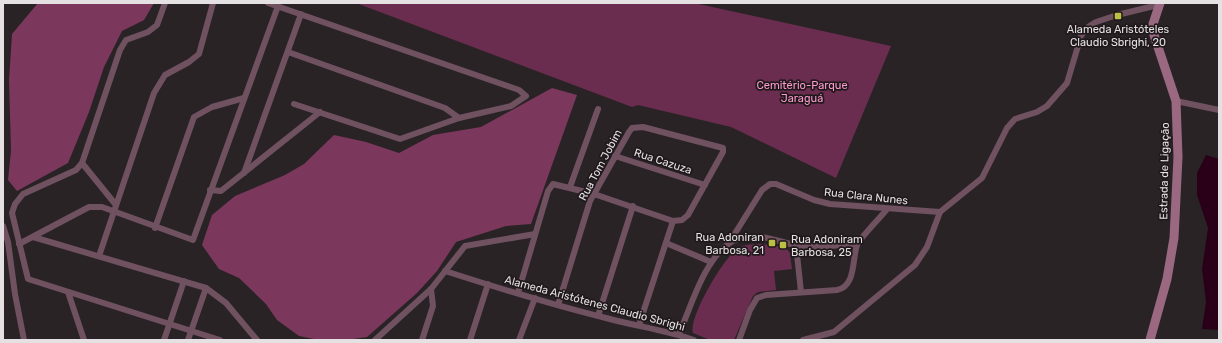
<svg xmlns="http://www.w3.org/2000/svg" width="1222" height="343" font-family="Rubik,sans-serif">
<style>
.green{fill:#6a2d4f}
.forest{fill:#7b385c}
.water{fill:#2a0019}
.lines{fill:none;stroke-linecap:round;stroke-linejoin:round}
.minor{stroke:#705160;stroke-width:6}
.secondary{stroke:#9a6981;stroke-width:9}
.poi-dot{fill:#bdbf43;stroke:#20191c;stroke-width:1.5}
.labels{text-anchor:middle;stroke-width:3.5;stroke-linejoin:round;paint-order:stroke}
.poi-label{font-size:11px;fill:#e5e0e2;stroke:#20191c}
.park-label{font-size:11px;fill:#fd99cc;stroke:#20191c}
.street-label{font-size:11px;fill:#e5e0e2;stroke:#20191c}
</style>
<rect width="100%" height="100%" fill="#2a2326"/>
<g class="green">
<polygon points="356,3 694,3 891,46 836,178 731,127 638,105 632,107"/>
<path d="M762,244L785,247L790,253L792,269L774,271L776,290L758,292L753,296L734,340H710L693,333C688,318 724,257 738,248C745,244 755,244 762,244Z"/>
</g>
<g class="forest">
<polygon points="38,3 154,3 144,20 122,31 104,67 89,112 68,163 17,191 8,180 11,151 9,80 12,34"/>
<polygon points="552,88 577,95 531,224 506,226 456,242 437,271 417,293 367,337 346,340 319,340 299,336 277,320 266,304 239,278 219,269 202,245 212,215 235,196 285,175 304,164 334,135 366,142 399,153 433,135 481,127"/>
</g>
<polygon class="water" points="1206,155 1219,159 1219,330 1202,329 1206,302 1202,269 1208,228 1197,195 1197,173"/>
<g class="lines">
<g class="minor">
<polyline points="165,3 157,25 148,32 126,40 120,50 82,163 76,170 23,194 15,204 12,213 28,279 220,340"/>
<polyline points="268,3 519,90 526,96 511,106 459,118 400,139 294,104"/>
<polyline points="288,52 445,108 459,118"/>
<polyline points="1176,101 1219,110"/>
<polyline points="615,156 705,185"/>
<polyline points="82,163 116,205"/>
<polyline points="244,173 301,14"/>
<polyline points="570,187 598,109"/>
<polyline points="210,190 221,191 320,112"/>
<polyline points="3,226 8,242 15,294 24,340"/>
<polyline points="155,228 194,117 212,107 244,98"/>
<polyline points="33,237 206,288 226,303 257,340"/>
<polyline points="666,243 711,262"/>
<polyline points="729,243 762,190 770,184 776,184 814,200 830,204 940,212"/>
<polyline points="19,244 89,207 102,207 193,240 278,6"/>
<polyline points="796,245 801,292"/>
<polyline points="99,256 154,93 165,75 189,62 199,54 213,3"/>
<path d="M445,271C498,288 552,305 606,318C635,326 665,330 694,340"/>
<polyline points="68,292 84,340"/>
<polyline points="518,293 548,191 553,184 594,194 673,221 682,220 688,215 723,152 723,148 643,127 632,128 629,132 594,194 590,201 558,305"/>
<polyline points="598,316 633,206"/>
<polyline points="639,325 673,221"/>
<path d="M679,334C691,307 704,259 731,242C739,237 751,237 760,237C774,238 788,245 802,246C820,249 839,244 857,244"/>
<polyline points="164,340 184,281"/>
<polyline points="188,340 206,288"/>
<polyline points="375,340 431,289 465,246 535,234"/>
<polyline points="422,340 433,306 431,289"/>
<polyline points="470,340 488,284"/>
<polyline points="519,340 535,298"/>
<path d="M739,340L750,310L757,298L766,295L837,290C856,286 852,260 857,245C859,239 882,216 887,209"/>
<polyline points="803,340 834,332 915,265 927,247 940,212 982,178 1007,128 1015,119 1037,112 1047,106 1067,83 1081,36 1088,27 1096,22 1117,15 1158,5"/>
</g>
<polyline class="secondary" points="1150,340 1167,279 1174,238 1178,157 1176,101 1154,35 1153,24 1160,3"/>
</g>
<g class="poi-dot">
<rect x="1114" y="12" width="8" height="8" rx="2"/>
<rect x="768" y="239" width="8" height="8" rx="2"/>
<rect x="779" y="241" width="8" height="8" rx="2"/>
</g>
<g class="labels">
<g class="poi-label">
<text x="1118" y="33">Alameda Aristóteles<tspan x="1118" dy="13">Claudio Sbrighi, 20</tspan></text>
<text x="764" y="241" text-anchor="end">Rua Adoniran<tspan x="764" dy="13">Barbosa, 21</tspan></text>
<text x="791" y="243" text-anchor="start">Rua Adoniram<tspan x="791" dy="13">Barbosa, 25</tspan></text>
</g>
<g class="park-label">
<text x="802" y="89">Cemitério-Parque<tspan x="802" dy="13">Jaraguá</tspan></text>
</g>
<g class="street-label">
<text transform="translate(663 161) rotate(18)" y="4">Rua Cazuza</text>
<text transform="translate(600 165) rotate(-62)" y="4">Rua Tom Jobim</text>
<text transform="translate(1164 171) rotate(-89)" y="4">Estrada de Ligação</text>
<text transform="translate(866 196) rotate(6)" y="4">Rua Clara Nunes</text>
<text transform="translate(595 303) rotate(15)" y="4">Alameda Aristótenes Claudio Sbrighi</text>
</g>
</g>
<rect width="1222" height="343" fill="none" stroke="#e5e0e2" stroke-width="8"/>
</svg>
